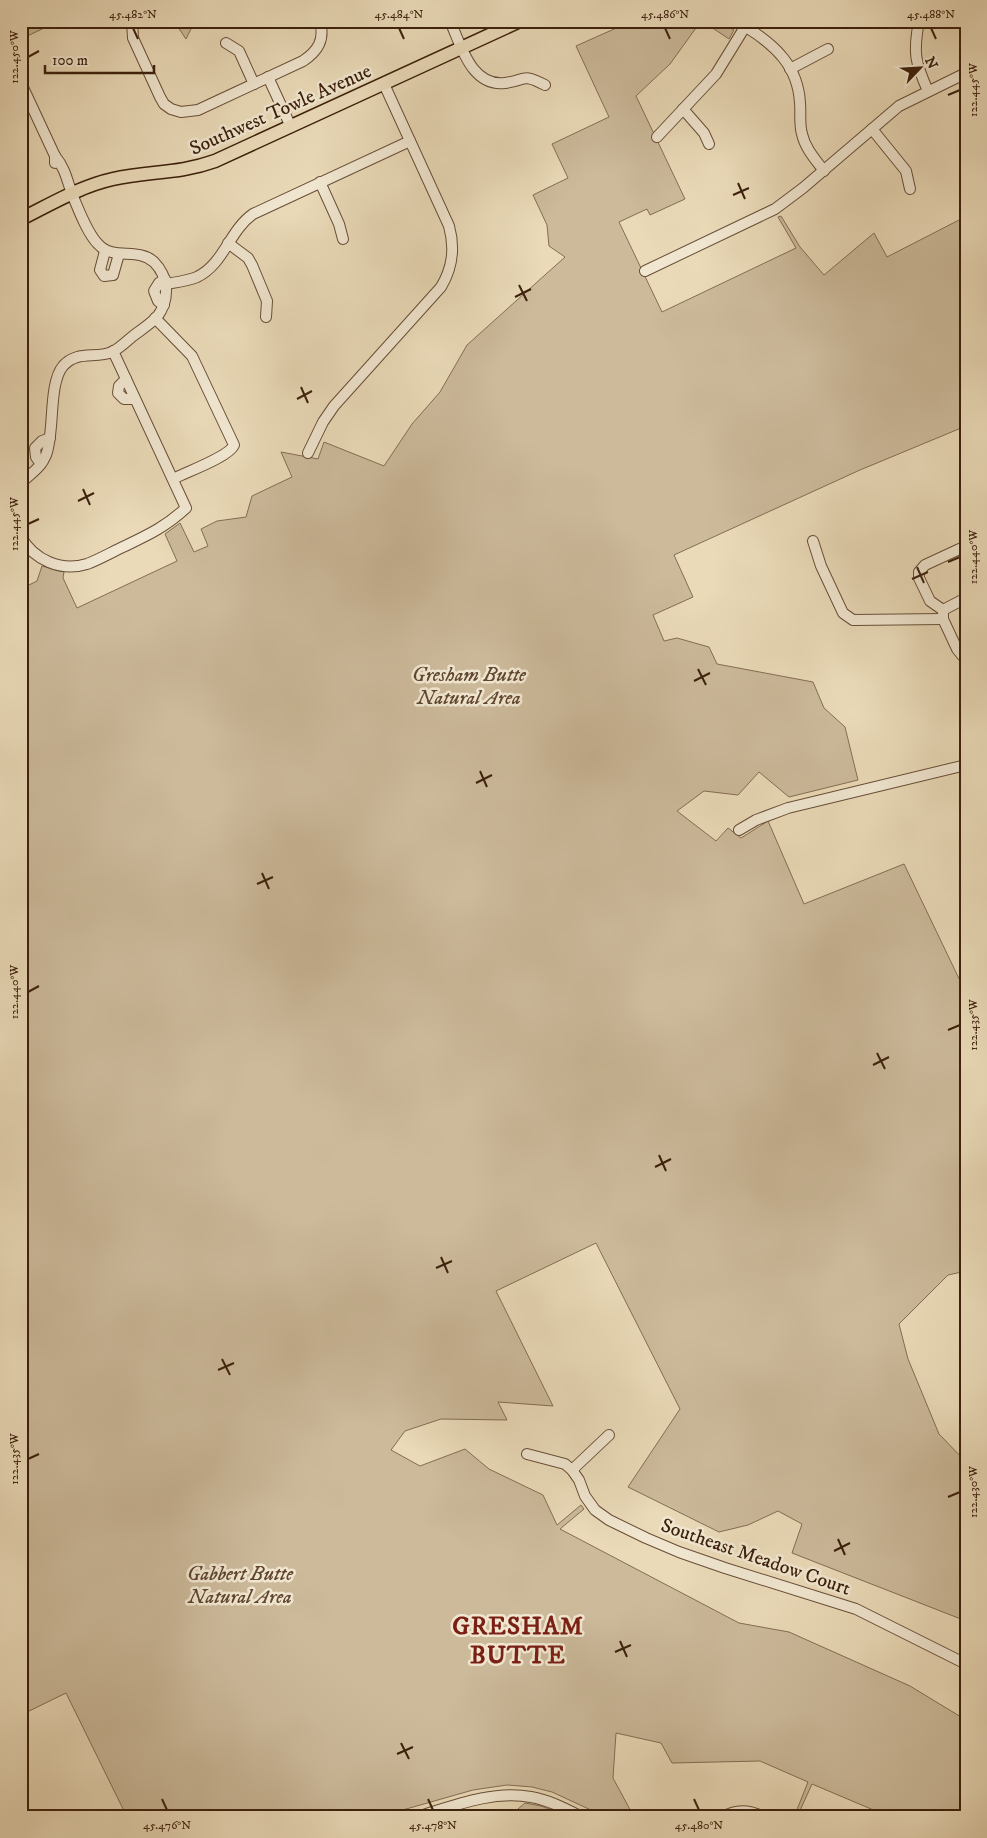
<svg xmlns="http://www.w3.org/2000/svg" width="987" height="1838" font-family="'IM FELL DW Pica',serif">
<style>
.green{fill:#ccba9b;stroke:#846d54}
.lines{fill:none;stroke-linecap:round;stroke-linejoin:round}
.minor-casing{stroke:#684e37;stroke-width:12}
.major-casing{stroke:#3c200c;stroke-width:15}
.minor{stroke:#f1e7d1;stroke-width:10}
.major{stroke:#eadab8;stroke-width:12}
.ticks{fill:none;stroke:#3c200c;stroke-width:2}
.labels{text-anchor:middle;stroke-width:5;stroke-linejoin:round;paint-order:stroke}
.street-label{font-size:20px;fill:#3c200c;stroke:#f1e7d1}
.park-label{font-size:20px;font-style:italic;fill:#604630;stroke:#f1e7d1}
.district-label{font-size:25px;font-weight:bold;letter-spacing:1px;fill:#7a1f14;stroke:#f1e7d1}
.neatline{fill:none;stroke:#3c200c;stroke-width:2}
.ticks-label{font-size:12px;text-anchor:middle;fill:#3c200c}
</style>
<rect width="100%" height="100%" fill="#eadab8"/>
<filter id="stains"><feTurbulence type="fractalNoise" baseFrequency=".004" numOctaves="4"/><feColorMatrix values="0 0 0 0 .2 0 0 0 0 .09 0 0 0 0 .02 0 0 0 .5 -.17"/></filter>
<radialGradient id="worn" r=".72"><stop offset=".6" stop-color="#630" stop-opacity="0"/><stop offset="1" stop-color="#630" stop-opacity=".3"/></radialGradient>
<g class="green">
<polygon points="21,21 59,21 21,39"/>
<polygon points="174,21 195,21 186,39"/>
<polygon points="632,21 701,21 670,64 636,96 685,199 650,215 647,209 619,222 662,312 796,248 778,217 781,216 800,247 824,275 874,233 887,257 961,219 966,227 966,426 860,470 674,555 693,597 653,615 664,641 677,638 709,647 717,664 813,682 824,708 845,727 858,780 789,797 759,772 738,795 704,791 677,811 716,841 728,828 741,838 768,821 804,904 904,864 964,989 966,988 966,1271 948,1275 899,1324 908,1359 939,1434 966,1462 966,1621 792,1553 802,1524 778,1511 748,1525 719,1532 628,1487 680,1409 596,1243 496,1291 553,1406 498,1402 507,1420 441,1419 405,1431 391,1450 420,1466 465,1449 489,1469 543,1495 557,1525 581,1505 584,1509 560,1529 739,1623 789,1632 910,1686 966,1720 966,1817 890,1817 812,1784 797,1817 794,1817 808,1782 760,1761 672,1763 661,1743 616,1733 613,1778 634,1817 606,1817 552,1792 532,1787 507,1785 473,1790 378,1817 127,1817 66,1693 21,1715 21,589 37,581 42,566 64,572 63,578 77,608 177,561 165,534 180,523 194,552 208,546 201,529 217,521 246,517 252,496 292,477 281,452 318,459 324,442 384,466 412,424 440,392 467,345 565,257 549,246 547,225 533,195 568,178 552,144 609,117 576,46"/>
<polygon points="702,21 717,21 734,30 729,39"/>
<polygon points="525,1803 541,1806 571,1817 517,1817 518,1809"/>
</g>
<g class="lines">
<g class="minor-casing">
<g id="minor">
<path d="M132,21L133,38L160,97L164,104L171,109L181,112L198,110L303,61C318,51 325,40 320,21"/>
<path d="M450,21C461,45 471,87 505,83C527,80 521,73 545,85"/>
<path d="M919,21C913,53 915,62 928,91"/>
<path d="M746,27C775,45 798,66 800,103C801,113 799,124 802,134C805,148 815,159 824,171"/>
<polyline points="226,43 239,51 254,84"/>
<polyline points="790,69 828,49"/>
<polyline points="268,77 291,127"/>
<polyline points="21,83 55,156 55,163"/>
<polyline points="683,109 704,133 709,144"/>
<polyline points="872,129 906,171 910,189"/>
<polyline points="657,137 716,74 748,22"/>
<polyline points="320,182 339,224 343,239"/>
<polyline points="228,243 248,258 252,265 267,301 266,317"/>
<polyline points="105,251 100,270 104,276 113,275 119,254"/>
<polyline points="645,271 775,209 803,188 899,106 966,73"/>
<path d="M166,284C177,282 187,281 197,277C224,264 229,231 253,214L410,141"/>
<polyline points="164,305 158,301 154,291 159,283 165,279"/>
<path d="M155,318L192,356L234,445C229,457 186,472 173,479"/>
<polyline points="126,379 119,386 118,393 124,399 135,399"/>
<path d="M308,453L323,422L334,406L441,287C453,267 455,248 449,226L384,84"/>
<polyline points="41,464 36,457 35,448 42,441 50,438"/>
<path d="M21,483C30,474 41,468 46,455C55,432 48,384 63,366C77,350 95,359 112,352C119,349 127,341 133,336C141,330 150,324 157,317C170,300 169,277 154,262C138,247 113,261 98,244C87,233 78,208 72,194C67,180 65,168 55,156"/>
<path d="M21,537C34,560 61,572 87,564C100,559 112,552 125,546C150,534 165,527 186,508L113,351"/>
<polyline points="813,541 821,566 843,613 853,620 943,619"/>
<polyline points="943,610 930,601 919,578 919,572 925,565 966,546"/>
<polyline points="943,610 966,598"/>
<polyline points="943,614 943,619 957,649 966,660"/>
<polyline points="966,787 966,798"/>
<polyline points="739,830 756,820 788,808 966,765"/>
<polyline points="527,1454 565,1464 572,1470 579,1480 585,1496 595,1510 609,1520 646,1538 679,1552 725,1568 856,1609 966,1664"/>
<polyline points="572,1470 609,1435"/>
<path d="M417,1817C453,1806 493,1790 531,1797C549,1800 566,1809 582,1817"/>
<path d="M723,1817C737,1808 750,1810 764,1817"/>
</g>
</g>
<g class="major-casing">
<path id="major" d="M21,219C51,204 81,186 113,179C148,171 179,174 215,161L520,21"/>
</g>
<use href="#minor" class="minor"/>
<use href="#major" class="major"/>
</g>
<path class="ticks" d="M133,28L138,39M399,28L404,39M665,28L670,39M931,28L936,39M28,57L39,51M948,95L960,90M738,183L745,199M733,195L749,188M519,285L527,301M515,297L531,289M301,387L308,403M297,399L312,391M83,489L90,505M78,501L94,493M28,524L39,519M948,562L960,557M917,567L924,583M912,579L928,572M698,669L706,685M694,681L710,673M480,771L487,787M476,783L492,775M262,873L269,889M257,884L273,877M28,992L39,986M948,1030L960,1025M877,1053L885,1069M873,1065L889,1057M659,1155L666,1171M655,1167L671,1159M441,1257L448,1273M436,1268L452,1261M222,1359L230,1375M218,1370L234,1363M28,1459L39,1454M948,1497L960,1492M838,1539L845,1555M834,1551L850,1543M620,1641L627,1657M615,1652L631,1645M401,1743L409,1759M397,1754L413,1747M162,1799L167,1810M428,1799L433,1810M694,1799L699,1810"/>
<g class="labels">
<g class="street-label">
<text transform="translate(280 109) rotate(-24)" y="7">Southwest Towle Avenue</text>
<text transform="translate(756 1556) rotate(19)" y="7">Southeast Meadow Court</text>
</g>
<g class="park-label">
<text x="469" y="681">Gresham Butte<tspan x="469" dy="23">Natural Area</tspan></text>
<text x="240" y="1580">Gabbert Butte<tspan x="240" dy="23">Natural Area</tspan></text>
</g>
<g class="district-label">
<text x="518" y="1634">GRESHAM<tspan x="518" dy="29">BUTTE</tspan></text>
</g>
</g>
<rect width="987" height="1838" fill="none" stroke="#eadab8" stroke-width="55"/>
<g transform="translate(920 68) rotate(65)" stroke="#f1e7d1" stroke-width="4" paint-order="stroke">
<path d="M0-4L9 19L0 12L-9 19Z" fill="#3c200c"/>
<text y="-8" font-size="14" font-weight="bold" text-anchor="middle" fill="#3c200c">N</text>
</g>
<path d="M45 65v8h109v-8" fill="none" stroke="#3c200c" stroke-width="2.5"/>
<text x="52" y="65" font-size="15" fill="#3c200c" stroke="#f1e7d1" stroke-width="4" paint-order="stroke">100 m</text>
<rect x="28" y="28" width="932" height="1782" class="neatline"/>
<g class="ticks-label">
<text x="133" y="18">45.482°N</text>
<text x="399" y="18">45.484°N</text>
<text x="665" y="18">45.486°N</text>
<text x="931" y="18">45.488°N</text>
<text transform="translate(14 57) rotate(-90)" y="4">122.450°W</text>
<text transform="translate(973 90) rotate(-90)" y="4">122.445°W</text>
<text transform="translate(14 524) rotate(-90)" y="4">122.445°W</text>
<text transform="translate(973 557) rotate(-90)" y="4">122.440°W</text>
<text transform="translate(14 992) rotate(-90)" y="4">122.440°W</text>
<text transform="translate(973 1025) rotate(-90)" y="4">122.435°W</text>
<text transform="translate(14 1459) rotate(-90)" y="4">122.435°W</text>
<text transform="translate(973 1492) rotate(-90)" y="4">122.430°W</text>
<text x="167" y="1829">45.476°N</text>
<text x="433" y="1829">45.478°N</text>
<text x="699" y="1829">45.480°N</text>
</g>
<rect width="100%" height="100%" filter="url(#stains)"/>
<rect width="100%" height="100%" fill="url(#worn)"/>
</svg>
